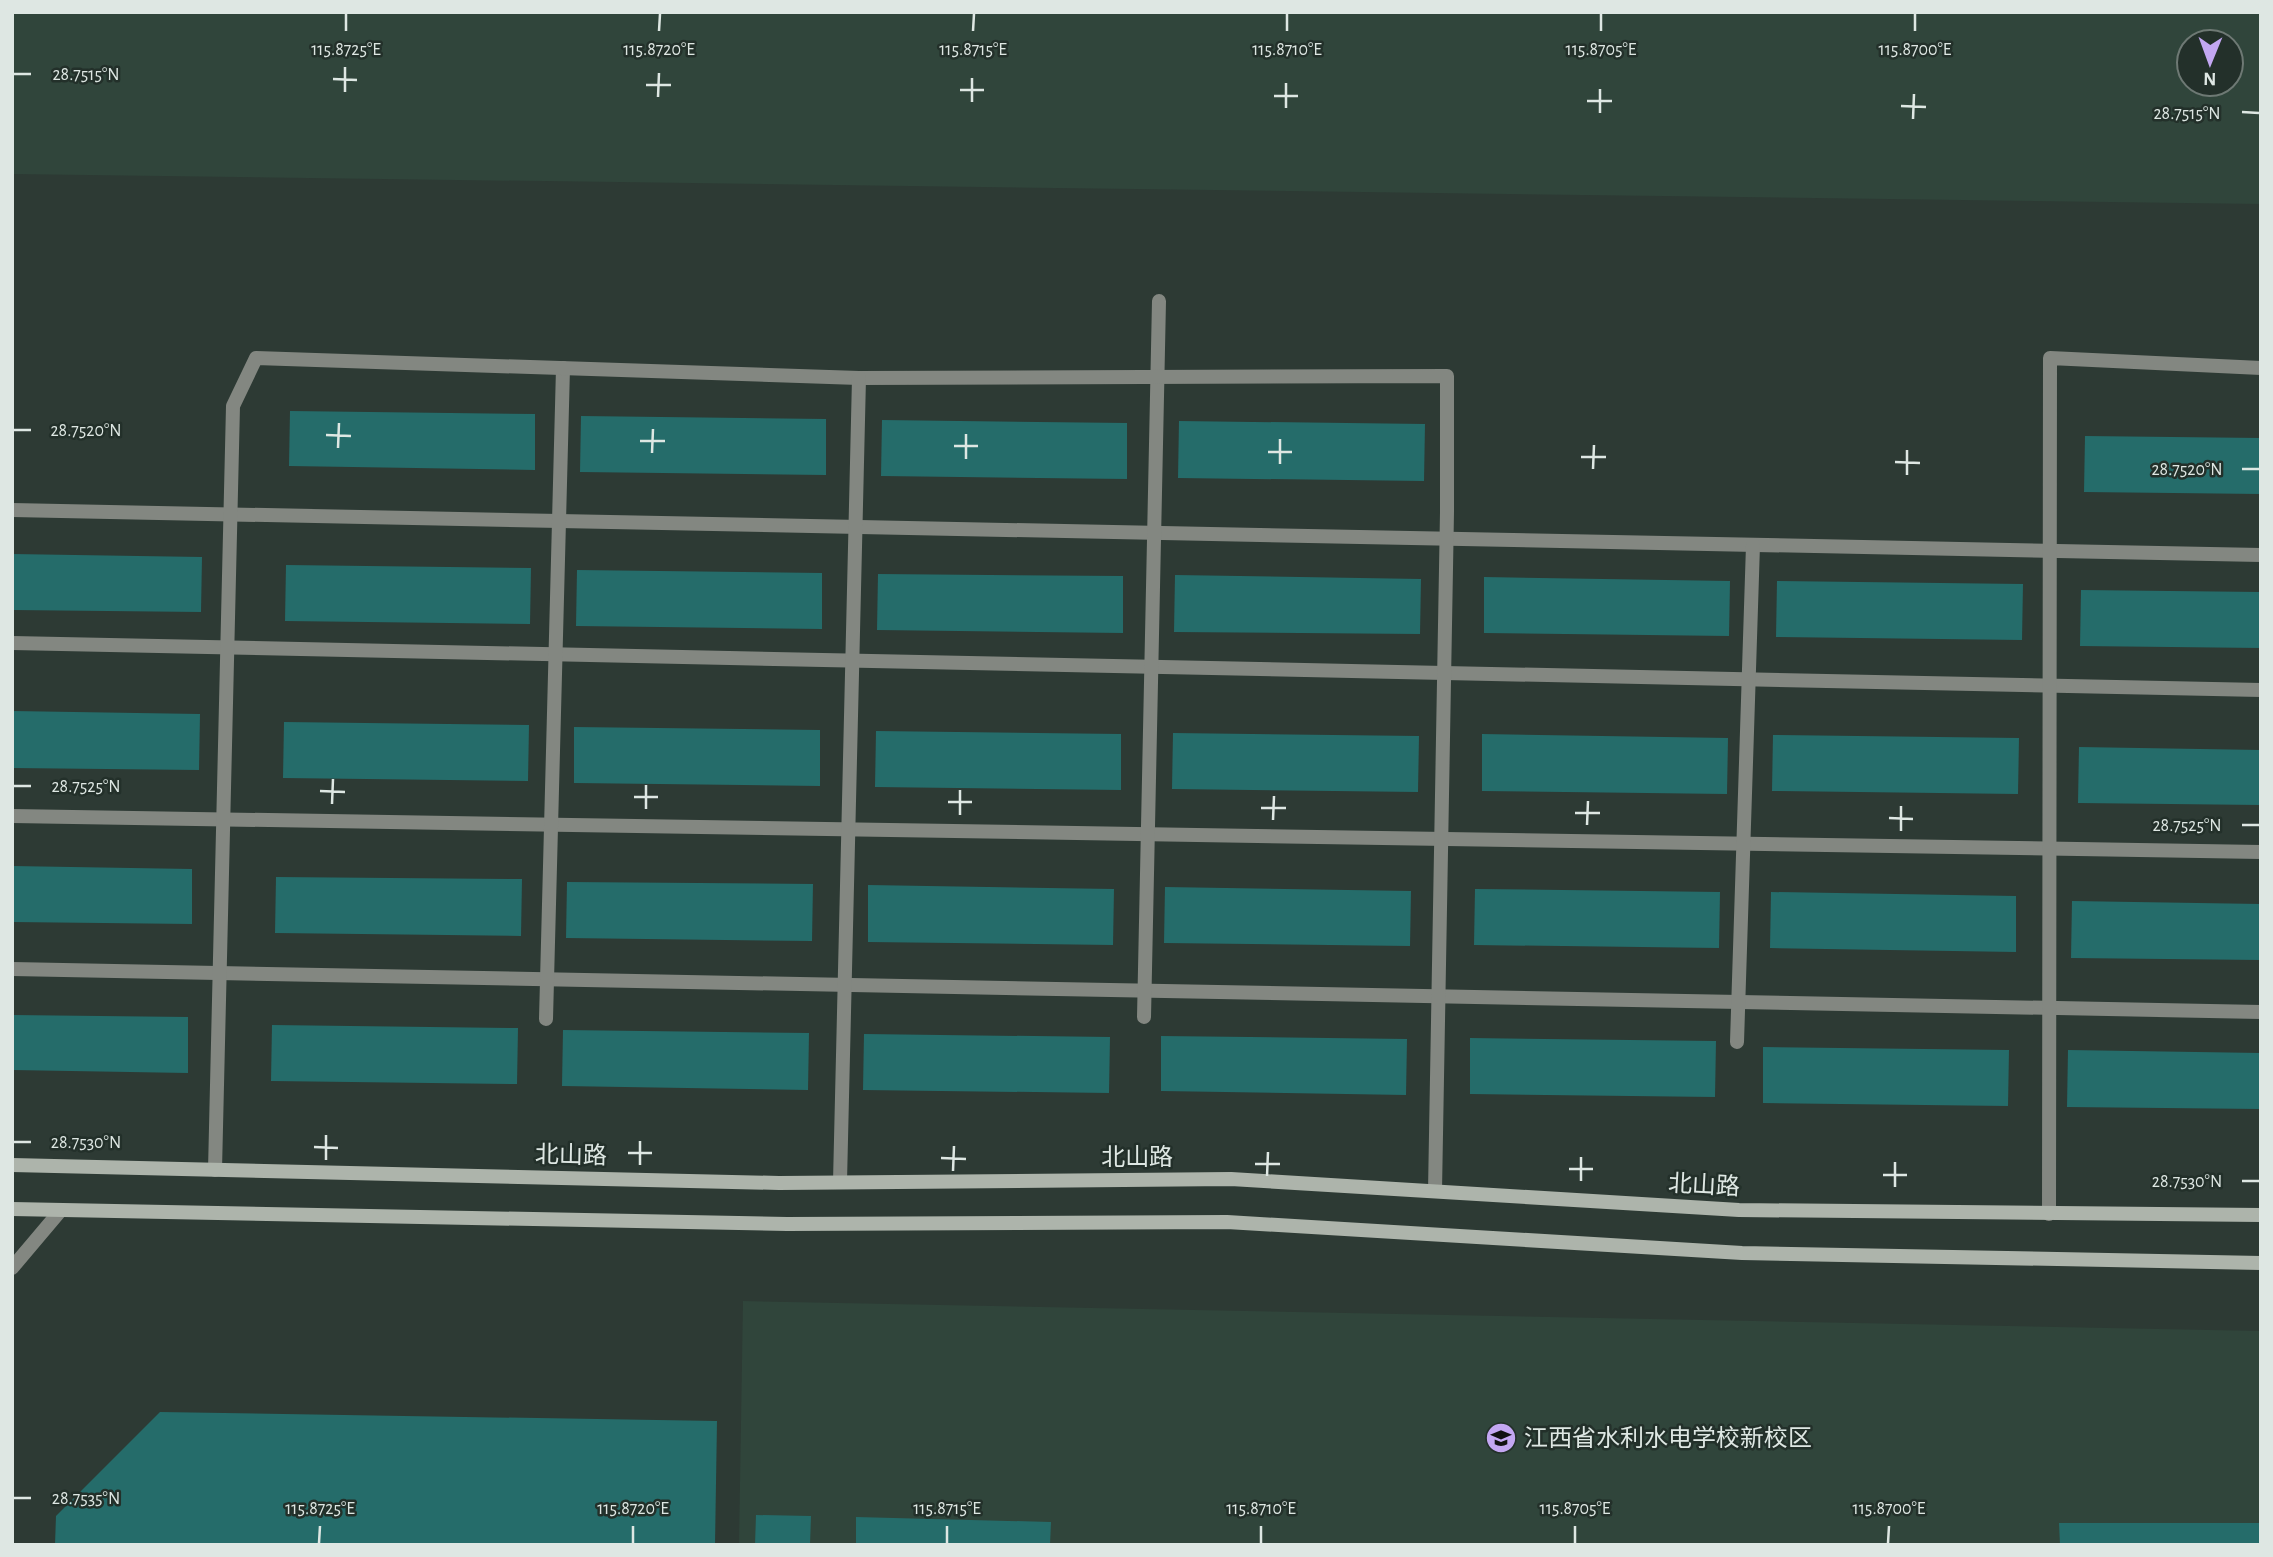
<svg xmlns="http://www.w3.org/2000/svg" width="2273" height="1557" font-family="'Alegreya Sans','Noto Sans SC',sans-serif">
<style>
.built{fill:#30453b;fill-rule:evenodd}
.building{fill:#256c6a}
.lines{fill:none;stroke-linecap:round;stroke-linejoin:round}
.lane{stroke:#838781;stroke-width:14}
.secondary{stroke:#adb4ab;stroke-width:14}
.ticks{fill:none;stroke:#dee7e3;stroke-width:2.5}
.labels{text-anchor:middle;stroke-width:5;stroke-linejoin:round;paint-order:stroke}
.street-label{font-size:24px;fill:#dee7e3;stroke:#23302a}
.poi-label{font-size:24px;fill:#dee7e3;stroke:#23302a;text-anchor:start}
.ticks-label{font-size:18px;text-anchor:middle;fill:#dee7e3;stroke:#23302a;stroke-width:5;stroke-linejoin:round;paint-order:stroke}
</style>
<rect width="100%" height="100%" fill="#2d3a34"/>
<g class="built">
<path d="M12,12H2261V204L12,174ZM2189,42H2231V84H2189Z"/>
<polygon points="743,1301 2261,1331 2261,1545 739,1545"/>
</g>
<g class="building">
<polygon points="290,411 535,414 535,470 289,466"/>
<polygon points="581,416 826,419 826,475 580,472"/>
<polygon points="882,420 1127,423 1127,479 881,476"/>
<polygon points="1179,421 1425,424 1424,481 1178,478"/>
<polygon points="2085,436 2261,438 2261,494 2084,492"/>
<polygon points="12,554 202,557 201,612 12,610"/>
<polygon points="286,565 531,568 530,624 285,621"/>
<polygon points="577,570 822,573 822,629 576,626"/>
<polygon points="878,574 1123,576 1123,633 877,630"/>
<polygon points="1175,575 1421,579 1420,634 1174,632"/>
<polygon points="1484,577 1730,581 1729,636 1484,633"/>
<polygon points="1777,581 2023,584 2022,640 1776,637"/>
<polygon points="2081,590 2261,592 2261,648 2080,646"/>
<polygon points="12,711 200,714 199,770 12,768"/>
<polygon points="284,722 529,725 528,781 283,778"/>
<polygon points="574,727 820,730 820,786 574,783"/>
<polygon points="876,731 1121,734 1121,790 875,787"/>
<polygon points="1173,733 1419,736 1418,792 1172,789"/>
<polygon points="1482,734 1728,738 1727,794 1482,791"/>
<polygon points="1773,735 2019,738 2018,794 1772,791"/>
<polygon points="2079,747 2261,750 2261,805 2078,803"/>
<polygon points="12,866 192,869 192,924 12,922"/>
<polygon points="276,877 522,879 521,936 275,933"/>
<polygon points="567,882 813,884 812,941 566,938"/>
<polygon points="868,885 1114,889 1113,945 868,942"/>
<polygon points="1165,887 1411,891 1410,946 1164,943"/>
<polygon points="1475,889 1720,892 1719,948 1474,945"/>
<polygon points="1771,892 2016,896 2016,952 1770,948"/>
<polygon points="2072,901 2261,904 2261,960 2071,958"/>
<polygon points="12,1015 188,1017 188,1073 12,1070"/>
<polygon points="272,1025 518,1028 517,1084 271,1081"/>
<polygon points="563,1030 809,1033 808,1090 562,1086"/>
<polygon points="864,1034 1110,1037 1109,1093 863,1090"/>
<polygon points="1161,1036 1407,1039 1406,1095 1161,1091"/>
<polygon points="1470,1038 1716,1041 1715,1097 1470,1094"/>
<polygon points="1763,1047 2009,1050 2008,1106 1763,1103"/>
<polygon points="2068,1050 2261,1053 2261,1109 2067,1107"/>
<polygon points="160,1412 717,1421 715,1545 55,1545 56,1516"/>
<polygon points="756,1515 811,1516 810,1545 755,1545"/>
<polygon points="856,1517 1051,1522 1050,1545 856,1545"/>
<polygon points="2059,1523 2261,1523 2261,1545 2060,1545"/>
</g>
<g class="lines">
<g class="lane">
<polyline points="12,510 2261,555"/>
<polyline points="12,643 2261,690"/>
<polyline points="12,816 2261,852"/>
<polyline points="12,969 2261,1012"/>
<polyline points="1144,1017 1159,301"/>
<polyline points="546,1019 563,368"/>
<polyline points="1737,1042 1753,545"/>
<polyline points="215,1170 233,406 256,358 859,378 1447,376 1447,512 1435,1191"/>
<polyline points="840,1182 859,378"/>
<polyline points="2049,1214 2050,358 2261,368"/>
<polyline points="12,1268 61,1210"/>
</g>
<g class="secondary">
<polyline points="12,1165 779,1183 1231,1179 1739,1210 2261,1215"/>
<polyline points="12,1209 787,1224 1227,1222 1742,1253 2261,1263"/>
</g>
</g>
<path class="ticks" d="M346,31V14M659,31L660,14M973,31L974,14M1287,31V14M1601,31V14M1915,31V14M14,74H31M333,79L357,80M646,85H671M960,90H984M345,92V67M1274,96H1298M658,97L659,73M1587,101H1612M972,102V78M1901,106L1926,107M1286,108V83M2242,112L2259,113M1600,113V89M1913,119L1914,94M14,430H31M326,435L351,436M640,441H665M954,446H978M338,448L339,423M1268,452H1292M652,453L653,429M1581,457H1606M966,459V434M1895,462L1920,463M1280,464V439M1593,469L1594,445M2242,469H2259M1907,475V450M14,786H31M320,791L345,792M634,797H658M948,802H972M332,804L333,779M1261,808H1286M646,809V785M1575,813H1600M960,815V790M1889,818L1913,819M1273,820L1274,796M1587,825L1588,801M2242,825H2259M1901,831V806M14,1142H31M314,1147L338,1148M628,1153H652M941,1158L966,1159M326,1160V1135M1255,1164H1280M640,1165V1141M1569,1169H1593M953,1171L954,1146M1883,1175H1907M1267,1176L1268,1152M1581,1181V1157M2242,1181H2259M1895,1187V1162M14,1498H31M319,1543L320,1526M633,1543V1526M947,1543V1526M1261,1543V1526M1575,1543V1526M1888,1543L1889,1526"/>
<defs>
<g id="university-disc" transform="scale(1.575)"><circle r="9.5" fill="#c3a7f2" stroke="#23302a"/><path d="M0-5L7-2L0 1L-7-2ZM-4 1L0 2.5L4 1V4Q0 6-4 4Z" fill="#111"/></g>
</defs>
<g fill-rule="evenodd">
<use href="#university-disc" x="1501" y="1438"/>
</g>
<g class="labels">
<g class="street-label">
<text transform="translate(571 1155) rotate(1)" y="8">北山路</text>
<text x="1137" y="1165">北山路</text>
<text transform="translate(1704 1185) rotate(3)" y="8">北山路</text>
</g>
<g class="poi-label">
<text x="1524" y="1446">江西省水利水电学校新校区</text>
</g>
</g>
<g class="ticks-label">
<text x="346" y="55">115.8725°E</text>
<text x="659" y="55">115.8720°E</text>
<text x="973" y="55">115.8715°E</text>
<text x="1287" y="55">115.8710°E</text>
<text x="1601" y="55">115.8705°E</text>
<text x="1915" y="55">115.8700°E</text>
<text x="86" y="80">28.7515°N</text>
<text x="2187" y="119">28.7515°N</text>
<text x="86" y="436">28.7520°N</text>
<text x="2187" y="475">28.7520°N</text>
<text x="86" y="792">28.7525°N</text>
<text x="2187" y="831">28.7525°N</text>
<text x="86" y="1148">28.7530°N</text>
<text x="2187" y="1187">28.7530°N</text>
<text x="86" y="1504">28.7535°N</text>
<text x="320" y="1514">115.8725°E</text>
<text x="633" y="1514">115.8720°E</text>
<text x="947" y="1514">115.8715°E</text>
<text x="1261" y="1514">115.8710°E</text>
<text x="1575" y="1514">115.8705°E</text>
<text x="1889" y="1514">115.8700°E</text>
</g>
<rect width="2273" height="1557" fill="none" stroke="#dee7e3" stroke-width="28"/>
<g transform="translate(2210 63) rotate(181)"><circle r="33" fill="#23302a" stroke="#6e7974" stroke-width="2"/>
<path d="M0-5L12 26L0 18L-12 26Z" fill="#c3a7f2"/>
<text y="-10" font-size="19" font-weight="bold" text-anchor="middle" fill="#dee7e3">N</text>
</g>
</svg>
